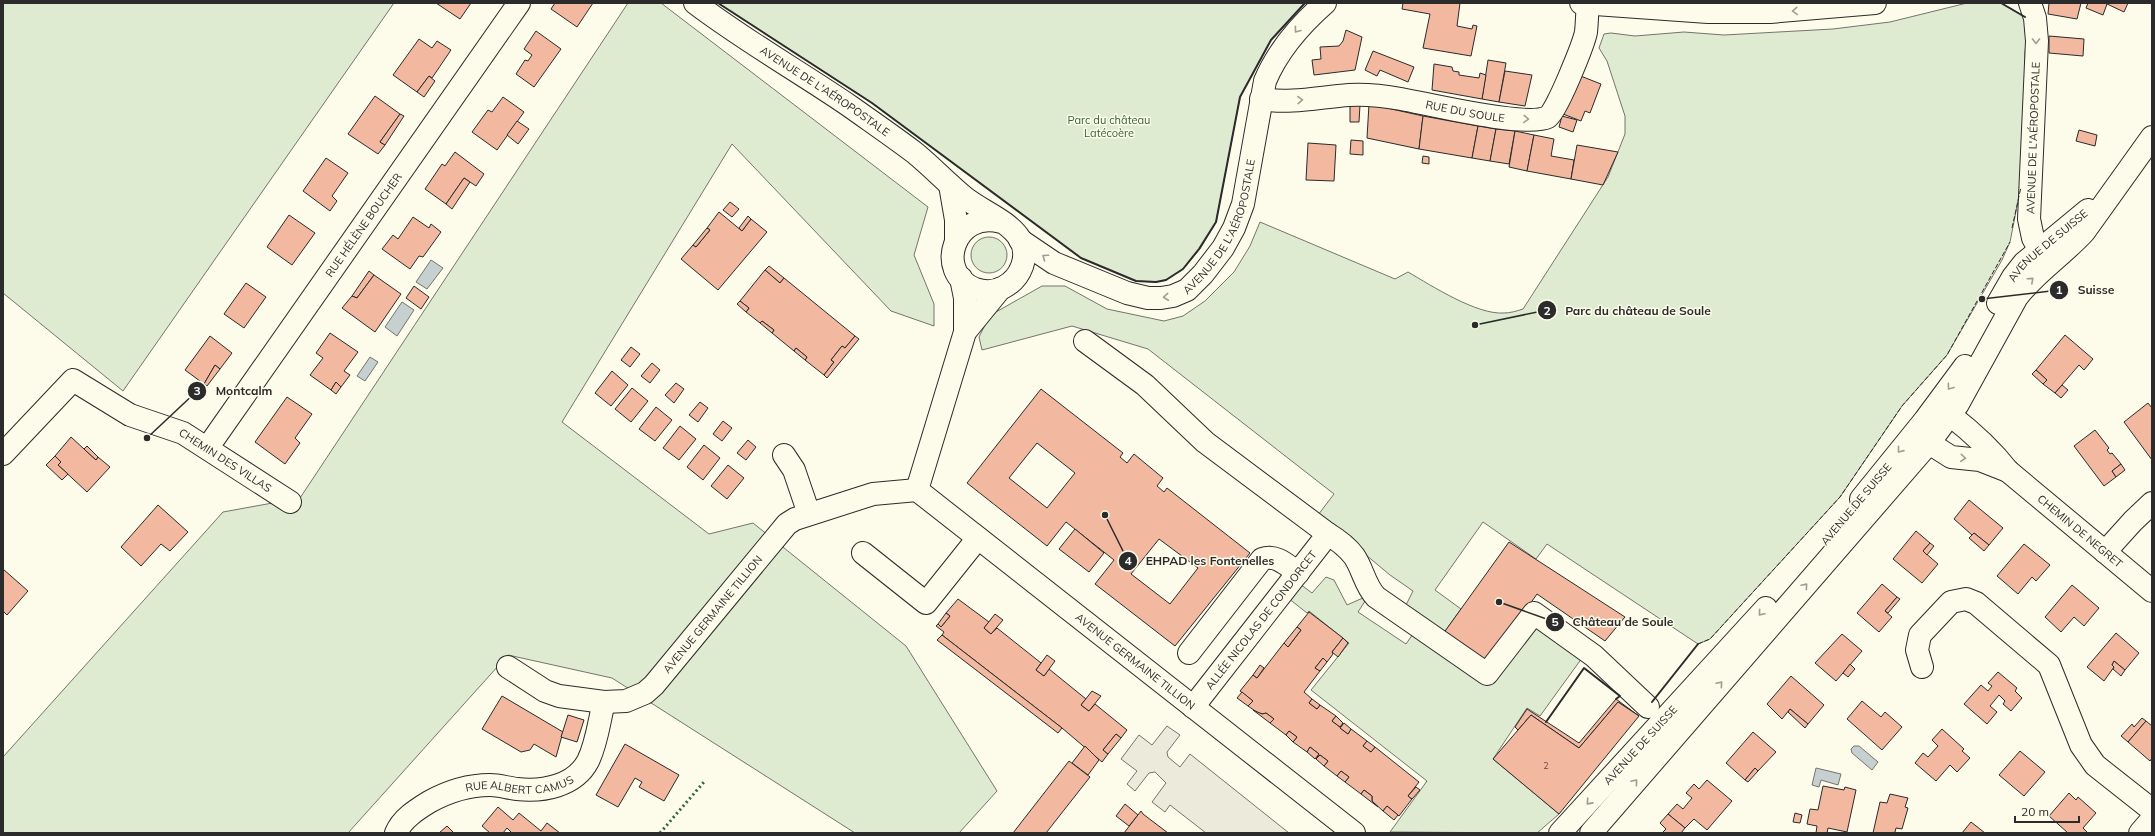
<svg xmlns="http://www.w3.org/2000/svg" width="2155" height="836" font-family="Mulish,sans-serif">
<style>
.green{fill:#deebd1;stroke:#74746e}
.parking{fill:#eceadb;stroke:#74746e}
.water{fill:#c7d0d0;stroke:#74746e}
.building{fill:#f2b8a0;stroke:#2b2b2b;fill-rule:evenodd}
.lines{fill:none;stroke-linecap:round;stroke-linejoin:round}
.minor-casing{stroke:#2b2b2b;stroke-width:24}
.minor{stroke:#fdfbea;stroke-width:22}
.hedge{stroke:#34623c;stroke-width:3;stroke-dasharray:2 3;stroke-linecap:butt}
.fence{stroke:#2b2b2b;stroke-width:1;stroke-dasharray:5 2;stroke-linecap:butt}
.wall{stroke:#2b2b2b;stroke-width:2}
.oneway{stroke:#9e9d94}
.labels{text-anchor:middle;stroke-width:3;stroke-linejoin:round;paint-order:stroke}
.number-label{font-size:9px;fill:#5d4e48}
.street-label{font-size:11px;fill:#2b2b2b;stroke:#fdfbea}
.park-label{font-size:11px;fill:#34623c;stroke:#fdfbea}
.leader{fill:none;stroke:#2b2b2b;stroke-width:1.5}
.callout-dot{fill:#2b2b2b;stroke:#fdfbea;stroke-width:1.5}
.mark-label{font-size:12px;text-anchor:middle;font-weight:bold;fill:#fff}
.callout-label{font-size:12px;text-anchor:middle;font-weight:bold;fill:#2b2b2b;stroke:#fdfbea;stroke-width:3;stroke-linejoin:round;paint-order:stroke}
</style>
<rect width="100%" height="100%" fill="#fdfbea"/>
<g class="green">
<polygon points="3,3 394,3 123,391 3,293"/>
<polygon points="628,3 661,3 928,207 914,255 934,304 934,326 891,311 732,144 562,422 709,534 753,523 906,646 997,791 959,833 855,833 612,678 508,655 348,833 3,833 3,757 223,512 300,498"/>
<polygon points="718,3 1305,3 1271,40 1240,97 1216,222 1200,249 1183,269 1166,280 1156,282 1136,281 1081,258 872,103"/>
<path d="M1967,3H2001L2029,19L2025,52L2023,176L2010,242L2002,260L1947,355L1902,406L1840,497L1710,639L1698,644L1547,544L1536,559L1483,522L1435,590L1461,609L1443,634L1406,605L1413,591L1390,575L1318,515L1334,494L1148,349L1072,326L982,350L979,337L986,323L996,312L1042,286H1065L1107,309L1164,321L1183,316L1205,301L1234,272L1250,246L1260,222L1395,279L1408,272C1432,286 1477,315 1504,313C1510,313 1517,311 1523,309L1608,177L1625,134V116L1607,61L1599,48L1604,34L1611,33L1635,36L1684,32L1724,35L1833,29L1890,22Z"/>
<circle cx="989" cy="255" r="18"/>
<polygon points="1326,577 1334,580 1347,605 1365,597 1367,598 1358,612 1406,644 1415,631 1488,682 1533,624 1582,658 1540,716 1527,708 1493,759 1559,814 1537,833 1390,832 1427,781 1311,690 1349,643 1309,611 1307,613 1288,598 1300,584 1312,593"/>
</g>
<polygon class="parking" points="1167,726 1180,735 1167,752 1168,757 1180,767 1190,754 1289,833 1206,833 1170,805 1165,812 1152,802 1166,783 1155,772 1149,773 1135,791 1127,784 1137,771 1121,759 1139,735 1152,745"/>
<g class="water">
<polygon points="431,260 443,268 427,289 416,282"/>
<polygon points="402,302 414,310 397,336 385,327"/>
<polygon points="370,357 378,362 365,381 357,376"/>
<polygon points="1854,746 1859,746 1878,762 1872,770 1852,753 1851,749"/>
<polygon points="1816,768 1841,774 1838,785 1821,780 1819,787 1812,785"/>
</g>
<g class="building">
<polygon points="436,3 471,3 460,19"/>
<polygon points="555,3 593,3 577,27 551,9"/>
<polygon points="1403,3 1460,3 1457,26 1472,29 1473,25 1477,26 1471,56 1423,48 1430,14 1402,9"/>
<polygon points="2049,3 2081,3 2077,19 2048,14"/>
<polygon points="2088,3 2105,3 2107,4 2103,15 2086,8"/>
<polygon points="2105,3 2128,3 2124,12"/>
<polygon points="1346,30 1362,37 1355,70 1314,75 1312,60 1321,59 1320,47 1339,46 1343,41"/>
<polygon points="536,31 561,49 534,87 516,74 525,60 528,61 532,55 524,49"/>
<polygon points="2049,36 2084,39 2083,56 2049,53"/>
<polygon points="419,39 432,48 437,41 451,50 432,78 429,76 417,92 393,75"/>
<polygon points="1373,51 1414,67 1408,82 1380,70 1377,76 1365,70"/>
<polygon points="1488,60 1506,63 1499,102 1482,99"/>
<polygon points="1434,64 1452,67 1453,71 1459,72 1459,75 1479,78 1480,73 1486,75 1482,99 1432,90"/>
<polygon points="1505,71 1532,75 1525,106 1499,102"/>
<polygon points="1578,75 1601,84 1590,113 1585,111 1581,121 1563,114"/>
<polygon points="429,76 435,81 424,97 417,92"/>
<polygon points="375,96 400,114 380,142 385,145 378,154 348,134"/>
<polygon points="503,97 524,112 497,150 472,132 488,110 492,112"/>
<polygon points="1369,104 1423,116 1419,149 1367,138"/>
<polygon points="1360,105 1359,122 1350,122 1350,106"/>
<polygon points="400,114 404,116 385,145 380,142"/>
<polygon points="1423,116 1478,126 1472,158 1419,149"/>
<polygon points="1562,116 1577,120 1573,132 1559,127"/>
<polygon points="517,121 529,129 518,144 507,135"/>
<polygon points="1478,126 1496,129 1490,161 1472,158"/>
<polygon points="1496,129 1515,131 1509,164 1490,161"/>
<polygon points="2079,130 2097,135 2095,146 2076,141"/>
<polygon points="1515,131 1534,135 1527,171 1509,167"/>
<polygon points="1534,135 1554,139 1551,156 1574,160 1571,179 1527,171"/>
<polygon points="1351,140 1363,141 1363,155 1350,154"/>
<polygon points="1308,143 1336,145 1334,181 1306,180"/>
<polygon points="1577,145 1618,152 1603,185 1571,179"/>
<polygon points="455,152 484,174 476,186 464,178 446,204 425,189 442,164 445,166"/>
<polygon points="1423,156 1429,157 1429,164 1422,163"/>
<polygon points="326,158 348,173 332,196 337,201 330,211 303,191"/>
<polygon points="464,178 470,182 452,209 446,204"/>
<polygon points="730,202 739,209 732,217 723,210"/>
<polygon points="719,212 742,231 751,219 767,232 718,290 681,259 693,245 696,247 710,230 707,228"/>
<polygon points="289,215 315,233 292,265 267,247"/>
<polygon points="748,216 751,219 742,231 739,228"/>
<polygon points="413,217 429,228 431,224 441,232 423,257 419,256 410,269 382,249 393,235 398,239"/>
<polygon points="707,228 710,230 696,247 693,245"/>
<polygon points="769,266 784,278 780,283 765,270"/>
<polygon points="765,270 780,283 784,278 855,336 845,348 842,346 831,360 834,362 824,375 805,360 807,357 796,348 794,351 772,333 774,330 762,321 760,323 746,312 749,308 740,301"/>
<polygon points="369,271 374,275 357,298 352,296"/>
<polygon points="374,275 401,294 375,332 342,308 352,296 357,298"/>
<polygon points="246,283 266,297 244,328 224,314"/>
<polygon points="414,286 429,297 421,309 406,298"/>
<polygon points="740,301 749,308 746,312 737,304"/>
<polygon points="762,321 774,330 772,333 760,323"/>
<polygon points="330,333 358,352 344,371 350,375 341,387 336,382 331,390 310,375 323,358 316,353"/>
<polygon points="2065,335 2093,359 2084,370 2079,365 2055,393 2043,384 2047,380 2036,370"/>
<polygon points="210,336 232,353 220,369 215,365 204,384 185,370"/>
<polygon points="855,336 859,339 827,378 824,375 834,362 831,360 842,346 845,348"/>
<polygon points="631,347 640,354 630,367 621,360"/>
<polygon points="796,348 807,357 805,360 794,351"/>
<polygon points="652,363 660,370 650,383 641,376"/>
<polygon points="215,365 220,369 207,386 204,384"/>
<polygon points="2036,370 2047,380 2043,384 2032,374"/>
<polygon points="612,371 628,385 611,406 595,393"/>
<polygon points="336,382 341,387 336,394 331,390"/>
<polygon points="676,383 684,389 674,403 665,395"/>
<polygon points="2062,385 2068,390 2061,398 2055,393"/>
<polygon points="632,388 648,401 631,422 615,409"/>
<path d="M1041,389L1123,453L1120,457L1127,463L1134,454L1163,478L1157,486L1164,492L1167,488L1250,553L1175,646L1095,584L1114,560L1066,522L1047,546L967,483ZM1037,443L1075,473L1047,508L1009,478ZM1159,539L1198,568L1170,604L1131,574Z"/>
<polygon points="287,397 312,414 295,438 300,443 285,464 255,442"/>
<polygon points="700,402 708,408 698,422 689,415"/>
<polygon points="2148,403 2152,408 2152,460 2124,422"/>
<polygon points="656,407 672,420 655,441 639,429"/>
<polygon points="723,421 732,428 722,441 713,434"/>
<polygon points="680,426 696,439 679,460 663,448"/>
<polygon points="2095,430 2109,448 2107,450 2110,454 2112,453 2121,464 2112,471 2116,477 2104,486 2074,446"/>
<polygon points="71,437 96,460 98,457 110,467 87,492 58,465 61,462 55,456"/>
<polygon points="748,440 756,447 746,460 737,453"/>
<polygon points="704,445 720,458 703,480 687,467"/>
<polygon points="87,446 98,457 96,460 84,449"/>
<polygon points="55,456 61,462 58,465 68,474 62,480 46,465"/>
<polygon points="2121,464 2125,470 2116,477 2112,471"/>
<polygon points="728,465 744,478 727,499 711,486"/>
<polygon points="1969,500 2003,528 1989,545 1974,533 1972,535 1954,519"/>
<polygon points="158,505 188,532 170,551 161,544 141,566 121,547"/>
<polygon points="1075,529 1104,553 1089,572 1059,549"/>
<polygon points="1916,531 1930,543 1923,551 1938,564 1922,583 1893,559"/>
<polygon points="1974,533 1989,545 1984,551 1969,538"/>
<polygon points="1509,542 1625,617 1605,641 1537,594 1488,664 1443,634"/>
<polygon points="1930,543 1934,546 1927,555 1923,551"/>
<polygon points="2024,544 2050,565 2036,581 2032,577 2018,594 1997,576"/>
<polygon points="3,569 28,591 7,615 3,611"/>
<polygon points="1882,584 1897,597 1885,611 1892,617 1879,632 1857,613"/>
<polygon points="2072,585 2099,608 2084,626 2074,617 2061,632 2045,617"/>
<polygon points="1897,597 1900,599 1888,613 1885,611"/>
<polygon points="958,599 989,622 984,628 991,634 997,628 1041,663 1036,670 1044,676 1049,669 1086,699 1081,705 1089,711 1095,704 1127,730 1121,738 1116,734 1103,750 1108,754 1102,762 1062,728 942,635 944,632 936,626 938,624 941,627 950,616 946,613"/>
<polygon points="1309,612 1343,638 1332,652 1333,654 1327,662 1323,658 1315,668 1320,671 1304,692 1312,699 1309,703 1317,709 1320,705 1336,716 1332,721 1340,727 1344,723 1340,728 1348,734 1351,729 1367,741 1363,746 1371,752 1375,747 1419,782 1408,796 1412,799 1399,816 1387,806 1383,811 1372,801 1372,796 1364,790 1361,794 1345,782 1349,777 1341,771 1337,776 1324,766 1328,761 1320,755 1316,759 1319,754 1310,747 1307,752 1293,742 1297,737 1289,731 1286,735 1270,723 1274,719 1266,713 1264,714 1258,713 1248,706 1253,701 1240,691 1253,675 1257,678 1284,643 1288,647 1301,630 1297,627"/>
<polygon points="946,613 950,616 941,627 938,624"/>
<polygon points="995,614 1003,620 991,634 984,628"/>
<polygon points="1297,627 1301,630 1288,647 1284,643"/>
<polygon points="2116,633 2139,653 2125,670 2114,661 2112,665 2114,667 2104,681 2087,667"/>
<polygon points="1842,634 1862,651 1836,681 1815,663"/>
<polygon points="942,635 1062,728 1058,733 937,640"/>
<polygon points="1343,638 1348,643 1338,657 1332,652"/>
<polygon points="1047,655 1055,661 1044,676 1036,670"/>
<polygon points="1323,658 1327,662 1320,671 1315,668"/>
<polygon points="2114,661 2125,670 2121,676 2113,669 2114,667 2112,665"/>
<polygon points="1850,664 1855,669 1848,677 1843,673"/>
<polygon points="1260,665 1264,668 1257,678 1253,675"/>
<polygon points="1998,672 2017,688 2015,691 2022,698 2011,711 2003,704 2005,701 1999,695 1990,706 1997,712 1987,724 1964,704 1981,685 1988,691 1992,686 1988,683"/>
<polygon points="1791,676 1824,705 1808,724 1790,709 1782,719 1767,704"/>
<polygon points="1092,691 1101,696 1089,711 1081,705"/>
<polygon points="1242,692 1253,701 1248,706 1237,698"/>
<polygon points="502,696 563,732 556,757 534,744 530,750 521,752 482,729"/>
<polygon points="1312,699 1320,705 1317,709 1309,703"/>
<polygon points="1616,699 1639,716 1618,702 1579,748 1531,715 1518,730 1515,727 1527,709 1579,743"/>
<polygon points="1862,701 1881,717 1885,712 1902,727 1882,750 1847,719"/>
<polygon points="1618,702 1639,716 1559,814 1493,759 1531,715 1579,748"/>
<polygon points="1790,709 1808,724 1805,728 1788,712"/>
<polygon points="1253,710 1262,714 1266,713 1274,719 1270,723"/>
<polygon points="568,715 584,720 577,742 561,737"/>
<polygon points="1336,716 1343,723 1340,727 1332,721"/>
<polygon points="2142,718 2146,721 2128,742 2121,736 2132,724 2134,727"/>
<polygon points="2146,721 2152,726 2152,758 2150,761 2128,742"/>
<polygon points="1344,723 1351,729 1348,734 1340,728"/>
<polygon points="1942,729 1964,749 1962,751 1970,758 1957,772 1950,765 1936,781 1915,763 1923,753 1928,757 1938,746 1932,740"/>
<polygon points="1289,731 1297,737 1293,742 1286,735"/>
<polygon points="1753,732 1776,752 1758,771 1755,768 1745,780 1726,763"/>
<polygon points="1116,734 1121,738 1108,754 1103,750"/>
<polygon points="1367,741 1375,747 1371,752 1363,746"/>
<polygon points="625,744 679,775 664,801 639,787 642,782 635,778 618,807 596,795"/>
<polygon points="1085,746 1099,760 1088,775 1072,763"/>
<polygon points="1310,747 1319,754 1315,759 1307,752"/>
<polygon points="2020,751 2045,772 2024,796 1999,775"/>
<polygon points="1320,755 1328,761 1324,766 1316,759"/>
<polygon points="1069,761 1090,777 1046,833 1013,833"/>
<polygon points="1755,768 1758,771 1748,782 1745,780"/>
<polygon points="1341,771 1349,777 1345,782 1337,776"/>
<polygon points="1707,780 1732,801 1707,830 1694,819 1685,828 1668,814 1677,804 1683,809 1692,798 1686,793 1694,784 1699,789"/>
<polygon points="1823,786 1844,790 1845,787 1856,790 1847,832 1828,828 1827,833 1816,833 1817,826 1807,824 1810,809 1818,810"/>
<polygon points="1416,787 1420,790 1412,799 1408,796"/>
<polygon points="1364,790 1372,796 1372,801 1378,807 1361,794"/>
<polygon points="2069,793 2076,800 2078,797 2096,813 2083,828 2087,832 2086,833 2068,833 2049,816"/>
<polygon points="1890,794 1908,798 1905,807 1908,808 1902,829 1896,828 1895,832 1896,833 1873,833 1880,802 1887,803"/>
<polygon points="1125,804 1138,815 1129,826 1116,816"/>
<polygon points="1387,806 1398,815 1394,820 1383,811"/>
<polygon points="498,807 513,820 519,813 541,831 547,823 560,833 512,833 507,828 503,833 490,833 482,826"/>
<polygon points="1141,811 1143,814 1168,833 1124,833"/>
<polygon points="1795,813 1802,815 1800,823 1793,822"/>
<polygon points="1668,814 1685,828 1681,833 1662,833 1666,829 1660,823"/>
<polygon points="1971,822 1985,833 1962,833"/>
<polygon points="447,826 454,833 439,833"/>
</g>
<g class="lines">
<g class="minor-casing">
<g id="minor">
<path id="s1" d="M695,3C745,41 800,72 851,107C872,122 894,137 915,153C932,167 947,183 964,197C981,211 1008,220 1020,239C1030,256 1021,278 1004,287C995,292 984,292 975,289C933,272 955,209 1001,222"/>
<polyline points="1581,3 1708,12 1770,12 1875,3"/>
<polyline points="2030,3 2035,18 2037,41 2029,219 2033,238 2039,249 2052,253"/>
<path id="s2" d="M1261,99C1291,104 1320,97 1349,95C1366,94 1384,96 1401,99C1429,104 1525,128 1548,117C1556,113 1584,43 1586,32C1587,23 1587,13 1588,4"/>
<polyline points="950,185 956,220 956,241"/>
<path id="s3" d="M1020,240L1054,263L1127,293L1148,298H1161L1173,296L1187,290L1203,274L1223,248L1234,228L1243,204L1265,81C1278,50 1300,25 1325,3"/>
<polyline points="961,278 965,298 965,332"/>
<path id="s4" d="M1000,289L965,332L917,490L1354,833"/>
<path id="s5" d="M1998,303L2013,277L2024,263L2088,210"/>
<polyline points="1085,341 1145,385 1205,442 1328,534 1193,707"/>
<path id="s6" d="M1936,418L1950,415C1972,432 1991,449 2008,471L2152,591"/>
<polyline points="1927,429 1929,443 1951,457 1980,460 2008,471"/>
<path id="s7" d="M208,447L519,3"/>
<path id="s8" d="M3,454L73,380L130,415L183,433L290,502"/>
<polyline points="784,455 794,470 809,514"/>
<polyline points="1861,499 1925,420 1965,366"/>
<path d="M1328,534C1338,540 1347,547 1354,556C1363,569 1365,586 1376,597L1487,674L1534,613L1594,656L1648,707"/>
<polyline points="2105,552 2133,521 2152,503"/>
<polyline points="863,553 926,603 978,538"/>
<path d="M1189,653L1262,559C1276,554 1287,565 1298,573"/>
<path id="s9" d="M508,667L545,691L559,696L604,702L626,701L645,693L654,685L787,524L795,519L873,494L917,490"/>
<polyline points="1922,667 1917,650 1920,635 1951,602 1966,599 1976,603 2049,665 2081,745 2095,765 2152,810"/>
<path id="s10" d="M396,833C402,819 416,810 429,802C447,792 469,785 490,785C499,785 508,788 517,789C543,792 575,786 588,761C597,743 599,721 604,702"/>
<path id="s11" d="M1560,833L1766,608"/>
<path d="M1591,833L1929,443L1958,404L2017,297C2036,272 2063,255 2084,232L2152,137"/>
<polyline points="2140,833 2152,819"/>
</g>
</g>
<use href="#minor" class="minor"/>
<polyline class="hedge" points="660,833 704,782"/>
<g class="fence">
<polyline points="2012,228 2021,187"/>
<polyline points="1698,644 1710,639 1840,497 1902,406 1947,355 2010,242"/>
</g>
<g class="wall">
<polyline points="718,3 872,103 1081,258 1136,281 1156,282 1166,280 1183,269 1199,249 1216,222 1240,97 1271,40 1305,3"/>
<polyline points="2001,3 2025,17"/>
<polyline points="1652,702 1698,644"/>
<polyline points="1546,722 1584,668 1620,696 1616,699"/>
</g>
</g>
<defs><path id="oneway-chevron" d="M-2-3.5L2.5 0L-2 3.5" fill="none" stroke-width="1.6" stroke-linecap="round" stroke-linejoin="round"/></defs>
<g class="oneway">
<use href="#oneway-chevron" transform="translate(1795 11) rotate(176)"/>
<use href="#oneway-chevron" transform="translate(1297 30) rotate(127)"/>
<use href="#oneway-chevron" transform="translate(2036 41) rotate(90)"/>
<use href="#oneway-chevron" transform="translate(1300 100) rotate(-2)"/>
<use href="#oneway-chevron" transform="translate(1526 119) rotate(2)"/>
<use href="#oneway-chevron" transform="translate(1045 257) rotate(-145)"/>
<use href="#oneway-chevron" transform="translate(2031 280) rotate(-42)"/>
<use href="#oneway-chevron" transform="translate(1166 297) rotate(174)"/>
<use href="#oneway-chevron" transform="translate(1950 387) rotate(126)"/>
<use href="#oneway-chevron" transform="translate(1900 450) rotate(129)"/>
<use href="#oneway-chevron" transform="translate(1963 458) rotate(5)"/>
<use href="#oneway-chevron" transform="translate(1805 586) rotate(-49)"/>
<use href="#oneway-chevron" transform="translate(1761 613) rotate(131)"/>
<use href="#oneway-chevron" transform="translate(1720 684) rotate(-49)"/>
<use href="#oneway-chevron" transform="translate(1635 782) rotate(-50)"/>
<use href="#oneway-chevron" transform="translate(1589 802) rotate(132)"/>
</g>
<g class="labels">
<g class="number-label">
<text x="1546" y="769">2</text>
</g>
<g class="street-label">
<text dy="4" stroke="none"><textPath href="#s1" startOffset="157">AVENUE DE L'AÉROPOSTALE</textPath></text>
<text dy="4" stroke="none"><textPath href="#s2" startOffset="206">RUE DU SOULE</textPath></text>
<text transform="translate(2033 138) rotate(-88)" y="4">AVENUE DE L'AÉROPOSTALE</text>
<text dy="4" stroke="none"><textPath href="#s3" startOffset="255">AVENUE DE L'AÉROPOSTALE</textPath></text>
<text dy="4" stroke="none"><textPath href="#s7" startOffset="271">RUE HÉLÈNE BOUCHER</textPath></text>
<text dy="4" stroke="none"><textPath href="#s5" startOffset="77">AVENUE DE SUISSE</textPath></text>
<text dy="4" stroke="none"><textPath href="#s8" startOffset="275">CHEMIN DES VILLAS</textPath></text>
<text transform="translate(1856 504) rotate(-50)" y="4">AVENUE DE SUISSE</text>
<text dy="4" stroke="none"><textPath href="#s6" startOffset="189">CHEMIN DE NEGRET</textPath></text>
<text dy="4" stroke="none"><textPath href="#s9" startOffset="251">AVENUE GERMAINE TILLION</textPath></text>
<text transform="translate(1261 620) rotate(-52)" y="4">ALLÉE NICOLAS DE CONDORCET</text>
<text dy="4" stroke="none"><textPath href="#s4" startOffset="498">AVENUE GERMAINE TILLION</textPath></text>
<text dy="4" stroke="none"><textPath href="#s11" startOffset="119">AVENUE DE SUISSE</textPath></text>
<text dy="4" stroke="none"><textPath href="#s10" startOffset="140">RUE ALBERT CAMUS</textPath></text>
</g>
<g class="park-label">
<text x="1109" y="124">Parc du château<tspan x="1109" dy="13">Latécoère</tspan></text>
</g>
</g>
<path class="leader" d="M1982 299L2059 290M1475 325L1547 310M147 438L197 391M1105 515L1128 561M1499 602L1555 622"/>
<g class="callout-dot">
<circle cx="1982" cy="299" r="4"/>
<circle cx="1475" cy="325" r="4"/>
<circle cx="147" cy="438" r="4"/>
<circle cx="1105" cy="515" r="4"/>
<circle cx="1499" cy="602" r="4"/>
<circle cx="2059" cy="290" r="10"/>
<circle cx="1547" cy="310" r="10"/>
<circle cx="197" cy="391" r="10"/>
<circle cx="1128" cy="561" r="10"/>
<circle cx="1555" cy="622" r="10"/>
</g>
<g class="mark-label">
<text x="2059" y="294">1</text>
<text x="1547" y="315">2</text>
<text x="197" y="395">3</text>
<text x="1128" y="565">4</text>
<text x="1555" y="626">5</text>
</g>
<g class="callout-label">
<text x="2096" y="294">Suisse</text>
<text x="1638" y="315">Parc du château de Soule</text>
<text x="244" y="395">Montcalm</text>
<text x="1210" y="565">EHPAD les Fontenelles</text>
<text x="1623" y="626">Château de Soule</text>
</g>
<rect width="2155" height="836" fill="none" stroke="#2b2b2b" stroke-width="8"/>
<path d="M2015 816v6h64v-6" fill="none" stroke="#2b2b2b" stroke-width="2"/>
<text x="2021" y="816" font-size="12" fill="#2b2b2b" stroke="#fdfbea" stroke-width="3" paint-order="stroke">20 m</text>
</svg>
